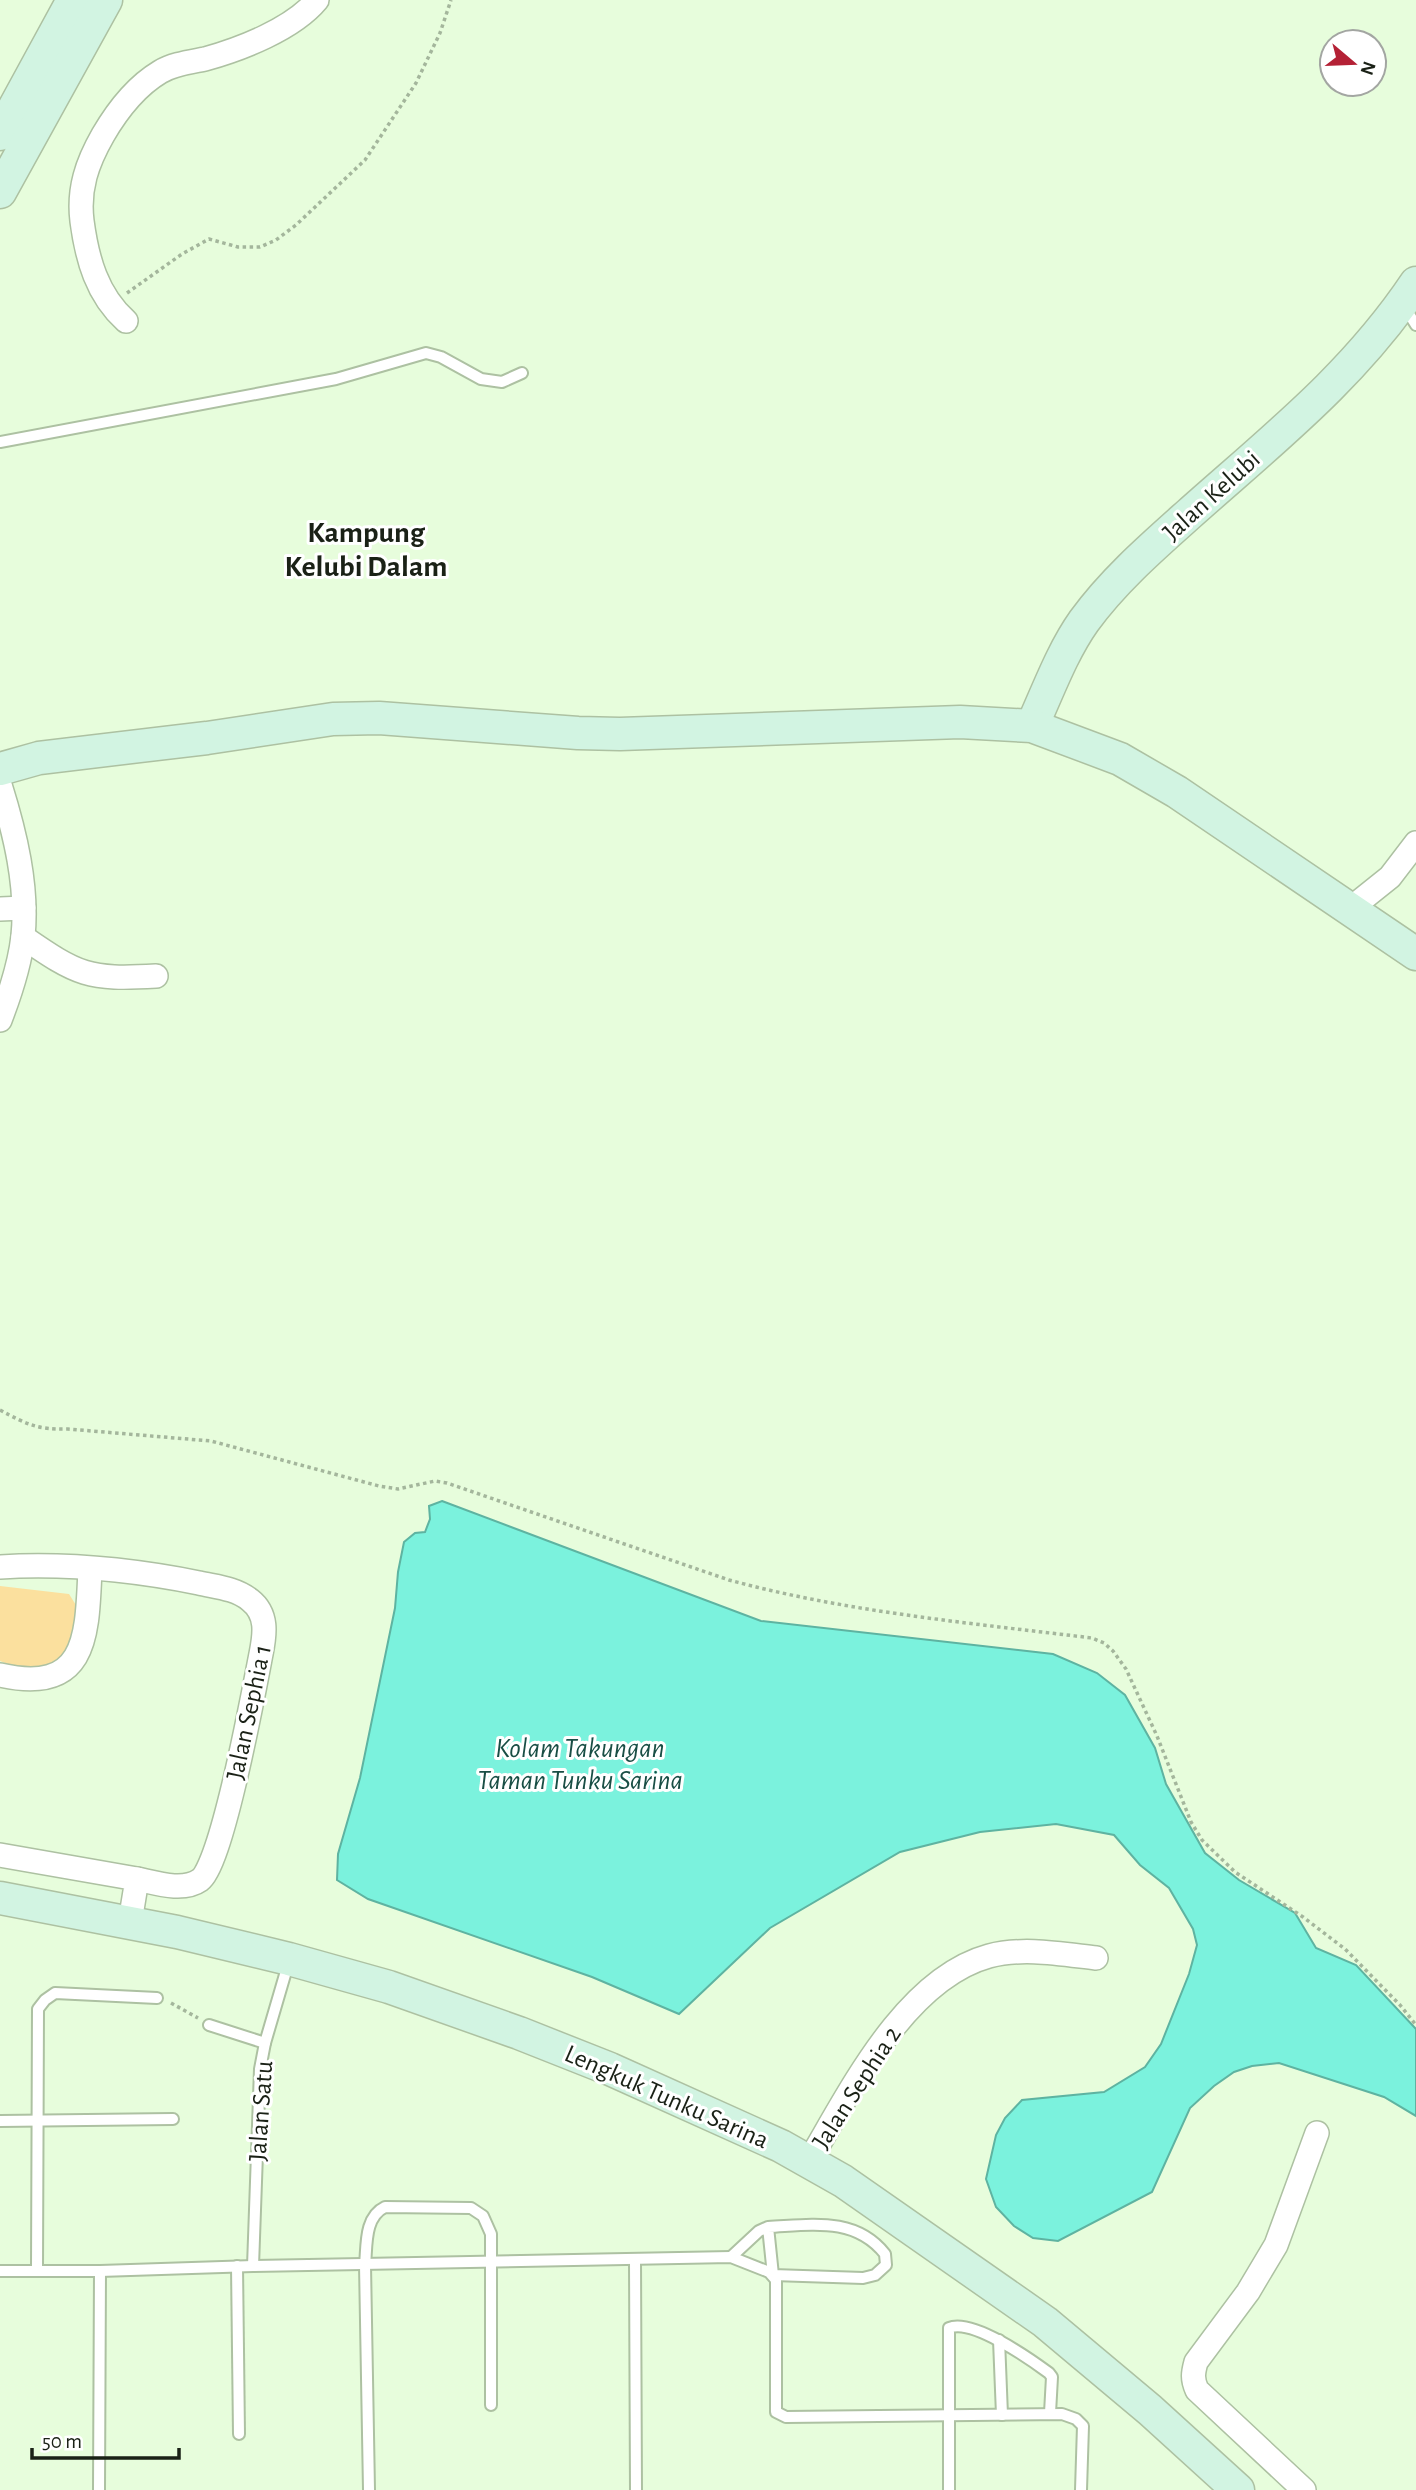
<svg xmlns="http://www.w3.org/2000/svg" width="1416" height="2490" font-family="'Alegreya Sans',sans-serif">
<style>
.green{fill:#fbe09e}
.water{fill:#7bf2dd;stroke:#5eb3a1;stroke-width:2}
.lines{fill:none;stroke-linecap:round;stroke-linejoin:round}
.lane-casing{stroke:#adc1a2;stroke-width:14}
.street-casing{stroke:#adc1a2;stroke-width:26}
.secondary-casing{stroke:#adc1a2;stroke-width:35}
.path{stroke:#a4b69c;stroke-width:3.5;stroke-dasharray:3.5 3.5;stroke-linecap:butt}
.lane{stroke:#fff;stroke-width:10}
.street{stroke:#fff;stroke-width:23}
.secondary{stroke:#d2f4e2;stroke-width:32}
.labels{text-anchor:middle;stroke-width:6;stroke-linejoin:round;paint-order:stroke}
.street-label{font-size:26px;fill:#1a2116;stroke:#fff}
.water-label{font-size:28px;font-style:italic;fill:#194e45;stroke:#fff}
.quarter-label{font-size:30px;font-weight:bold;fill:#1a2116;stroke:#fff}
</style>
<rect width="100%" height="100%" fill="#e7fddc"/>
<polygon class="green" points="0,1586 69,1594 79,1610 63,1666 32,1673 0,1661"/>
<polygon class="water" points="442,1501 761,1621 1053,1654 1097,1673 1125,1695 1155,1748 1166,1784 1205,1853 1239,1880 1295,1913 1316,1948 1356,1965 1416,2029 1416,2116 1384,2097 1279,2063 1252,2066 1234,2072 1214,2086 1190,2108 1152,2192 1058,2241 1033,2238 1014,2226 996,2207 986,2179 996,2135 1005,2118 1022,2100 1104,2092 1145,2067 1161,2044 1189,1974 1197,1945 1193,1929 1169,1888 1140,1865 1114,1835 1056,1824 980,1832 900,1852 770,1928 679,2014 592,1977 368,1899 337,1880 338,1854 360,1778 395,1608 398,1572 404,1542 415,1533 425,1532 430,1519 429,1506"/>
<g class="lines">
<g class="lane-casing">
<g id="lane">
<polyline points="1404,306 1416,325"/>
<polyline points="0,442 336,379 426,353 441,357 481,379 502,382 522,373"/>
<polyline points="209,2025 265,2043"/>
<polyline points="0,2121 173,2119"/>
<path d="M731,2257L759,2231L768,2227C810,2225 855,2216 885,2254L886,2265L875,2275L863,2278L773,2275L768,2227"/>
<polyline points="635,2260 636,2490"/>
<polyline points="237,2266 239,2434"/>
<polyline points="253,2266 260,2069 265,2043 289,1961"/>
<polyline points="37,2270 38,2009 45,2000 55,1993 157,1998"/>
<polyline points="0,2271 100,2271 253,2266 731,2257 769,2272 776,2280 776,2412 786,2417 1062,2414 1076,2419 1083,2426 1081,2490"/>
<polyline points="999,2340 1002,2415"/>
<polyline points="99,2490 100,2271"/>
<path d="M369,2490L365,2265C367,2246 364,2217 385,2207L471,2208L483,2216L491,2234V2405"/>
<path d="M949,2490V2328C972,2318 1030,2359 1049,2373L1052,2377L1050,2413"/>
</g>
</g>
<g class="street-casing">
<g id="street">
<path d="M126,321C97,295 87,259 82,221C78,189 87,163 103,135C117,111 135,87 160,72C173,64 190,62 205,59C241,49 293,29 317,0"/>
<path d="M0,785C15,833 28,886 23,936C20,964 10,994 0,1020"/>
<polyline points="0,909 24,908"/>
<polyline points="1350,909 1390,877 1416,843"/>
<path d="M23,937C78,975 88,980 156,976"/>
<path d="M0,1567C66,1563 134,1570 199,1583C216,1587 235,1588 250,1600C268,1614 265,1634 261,1654C254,1690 222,1865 200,1880C183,1892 156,1883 137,1879"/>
<path d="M0,1675C88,1695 87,1635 90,1569"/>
<polyline points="0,1855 137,1879 130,1922"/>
<path d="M809,2161C850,2092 905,1979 989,1956C1023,1947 1061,1954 1096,1958"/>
<path d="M1304,2490L1197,2390C1192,2379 1193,2373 1196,2362L1248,2292L1276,2245L1317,2133"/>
</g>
</g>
<g class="secondary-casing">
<g id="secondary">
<polyline points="0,134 73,0"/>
<polyline points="0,192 106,0"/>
<path d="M1032,726C1048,691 1062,652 1084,621C1113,581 1152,547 1189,514C1272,440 1353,377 1416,283"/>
<polyline points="0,769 39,758 207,738 333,719 379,718 578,733 620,734 960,722 1032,726 1120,759 1177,792 1416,954"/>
<polyline points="0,1898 177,1932 289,1959 389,1987 519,2033 610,2069 781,2146 843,2181 1045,2322 1150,2410 1238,2490"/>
</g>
</g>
<g class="path">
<polyline points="127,293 182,254 209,239 238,247 260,247 276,240 296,225 365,160 416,83 440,33 451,0"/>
<path d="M0,1410C26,1424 38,1430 68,1429L211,1441L379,1486L398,1489L435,1481L447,1483L729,1580C847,1612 970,1623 1092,1638L1104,1643L1113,1651L1126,1669L1157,1736L1191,1822L1202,1840L1235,1872L1303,1917L1345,1949L1400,2005L1416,2025"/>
<polyline points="171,2003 198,2018"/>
</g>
<use href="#lane" class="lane"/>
<use href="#street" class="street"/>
<use href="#secondary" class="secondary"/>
</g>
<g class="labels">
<g class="street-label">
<text transform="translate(1211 495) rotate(-42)" y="9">Jalan Kelubi</text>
<text transform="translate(248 1712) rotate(-78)" y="9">Jalan Sephia 1</text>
<text transform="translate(856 2087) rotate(-57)" y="9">Jalan Sephia 2</text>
<text transform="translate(667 2096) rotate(24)" y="9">Lengkuk Tunku Sarina</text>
<text transform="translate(260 2111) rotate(-86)" y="9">Jalan Satu</text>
</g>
<g class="water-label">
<text x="580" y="1757">Kolam Takungan<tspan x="580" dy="32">Taman Tunku Sarina</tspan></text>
</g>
<g class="quarter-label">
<text x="366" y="542">Kampung<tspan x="366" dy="34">Kelubi Dalam</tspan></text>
</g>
</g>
<g transform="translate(1353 63) rotate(109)"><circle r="33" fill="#ffffff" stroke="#a3a6a2" stroke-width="2"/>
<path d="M0-5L12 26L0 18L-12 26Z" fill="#b42135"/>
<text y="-10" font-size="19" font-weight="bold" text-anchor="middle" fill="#1a2116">N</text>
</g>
<path d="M32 2448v10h147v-10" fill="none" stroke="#1a2116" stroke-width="3.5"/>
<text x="42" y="2448" font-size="21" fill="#1a2116" stroke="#ffffff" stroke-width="5" paint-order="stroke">50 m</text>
</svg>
